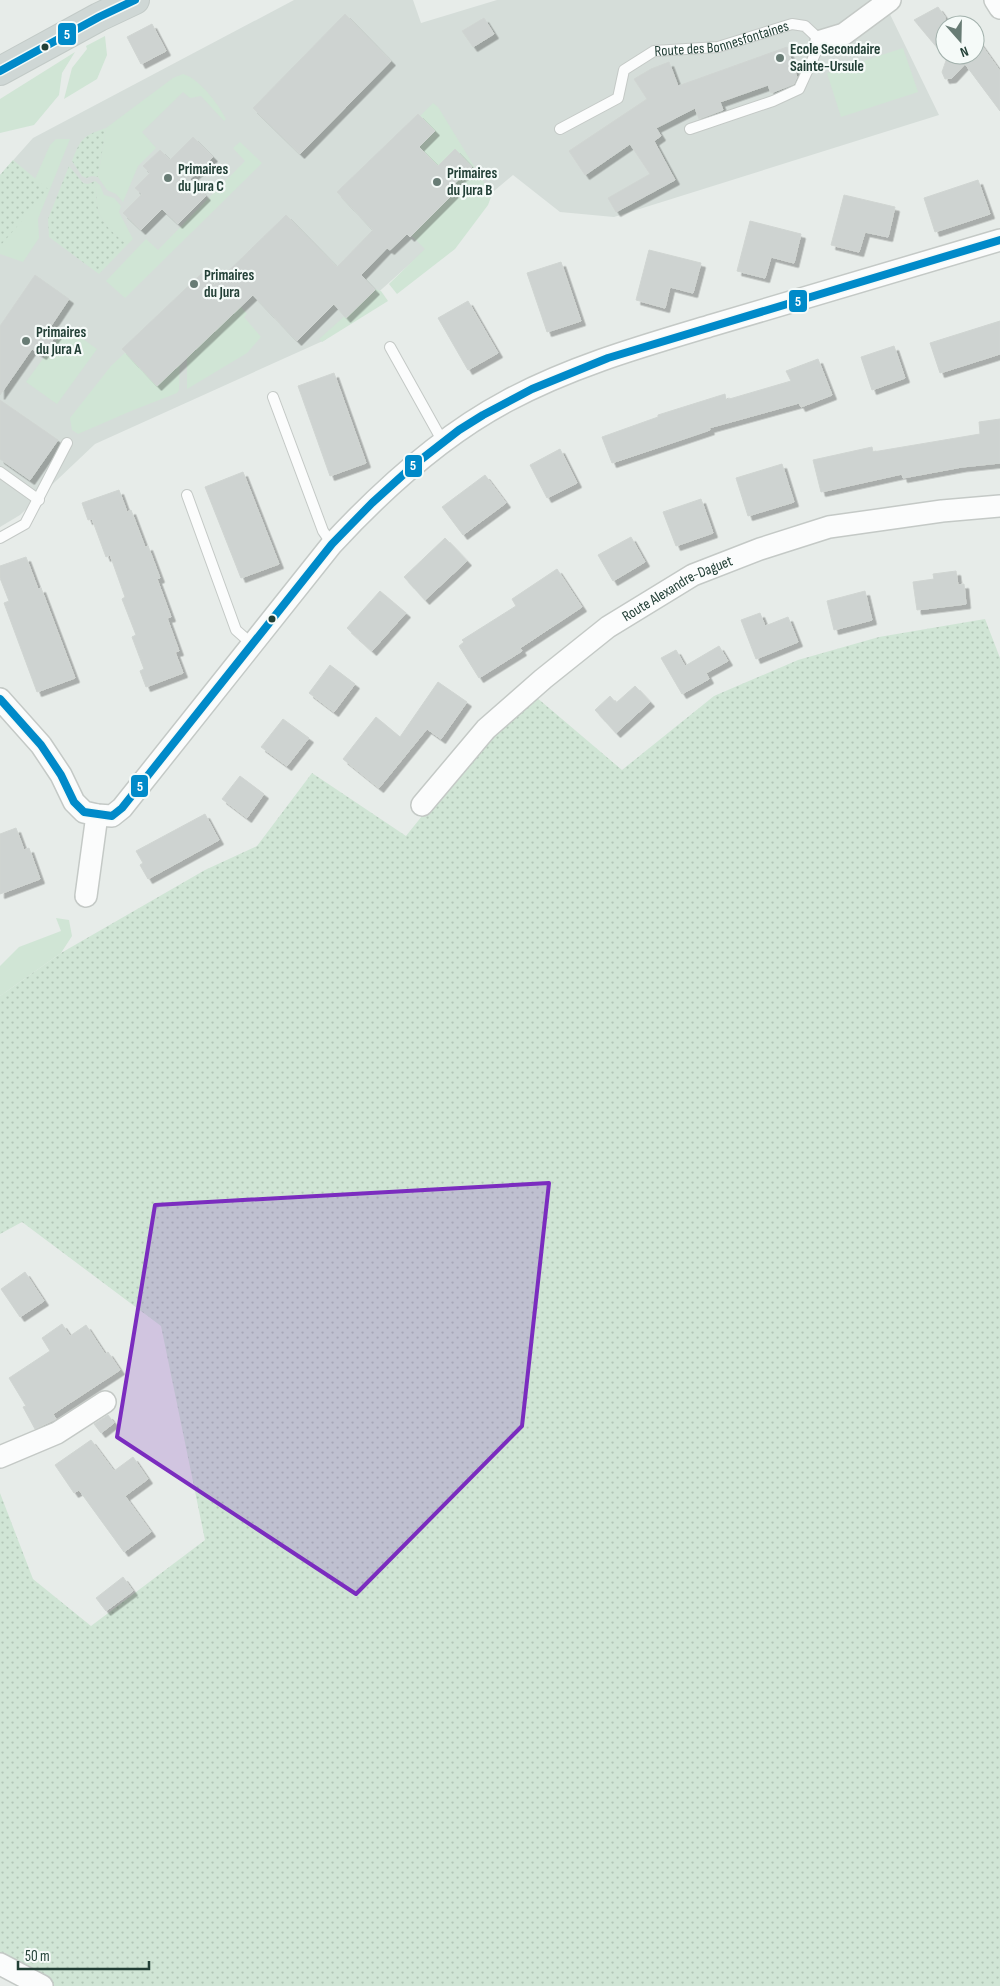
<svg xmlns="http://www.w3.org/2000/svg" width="1000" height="1986" font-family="'Sofia Sans Condensed',sans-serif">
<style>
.built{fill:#d5ddd9}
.grass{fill:#d0e5d5}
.park{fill:url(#park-dots)}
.building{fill:#ced3d1;stroke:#d0d5d2;filter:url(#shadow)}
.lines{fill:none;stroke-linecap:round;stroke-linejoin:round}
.service-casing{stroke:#c4c9c6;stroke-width:12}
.minor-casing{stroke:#c4c9c6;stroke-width:24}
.primary-casing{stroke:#c2cac7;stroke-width:30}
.service{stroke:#fbfcfc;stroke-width:10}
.minor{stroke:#fbfcfc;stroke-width:21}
.primary{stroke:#cfd7d5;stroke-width:28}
.bus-1-casing{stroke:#f5faf8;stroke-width:11}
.bus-1{stroke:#008ac9;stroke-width:8}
.marked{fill:#7b2cbf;fill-opacity:0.2;stroke:#7b2cbf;stroke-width:4;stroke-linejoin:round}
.bus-dot{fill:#234037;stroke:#f5faf8;stroke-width:2}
.poi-dot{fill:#687c75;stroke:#f5faf8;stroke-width:2}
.labels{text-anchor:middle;stroke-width:4.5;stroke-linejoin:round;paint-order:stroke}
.street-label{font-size:15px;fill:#234037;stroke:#f5faf8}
.poi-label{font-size:15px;font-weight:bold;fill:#234037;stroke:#f5faf8;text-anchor:start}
.line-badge{stroke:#f5faf8;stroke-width:2}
.badge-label{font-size:14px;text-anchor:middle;font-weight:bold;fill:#fff}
</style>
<defs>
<pattern id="park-dots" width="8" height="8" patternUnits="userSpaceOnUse" patternTransform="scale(1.25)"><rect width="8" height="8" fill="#d0e5d5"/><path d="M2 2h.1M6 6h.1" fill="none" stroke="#b2c6b7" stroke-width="1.8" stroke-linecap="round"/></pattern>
<filter id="shadow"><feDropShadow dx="4.5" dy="4.5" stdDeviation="0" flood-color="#0004"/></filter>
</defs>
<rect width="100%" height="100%" fill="#e7ece9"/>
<polygon class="built" points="294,0 413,0 421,23 497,0 883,0 939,115 614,217 560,212 513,175 450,228 325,340 95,444 20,515 0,527 0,175 33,138"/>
<g class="grass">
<polygon points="105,36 107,55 97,79 64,99 72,68 87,49 86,46"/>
<polygon points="903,48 918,92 841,117 827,73"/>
<polygon points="75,52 62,73 59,95 34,125 0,133 0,99"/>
<path d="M183,74C200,79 218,104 226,119L224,121L201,96L190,98L183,92L142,132L156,148L138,166L123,202L116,194L107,190L98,177L106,128L173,78Z"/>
<polygon points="433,103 438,107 490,192 491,197 488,205 455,249 397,294 389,284 425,249 409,233 408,141 418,118"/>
<polygon points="56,139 70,139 38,219 39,238 23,262 0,254 0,237 14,227 50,145"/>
<polygon points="240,142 262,163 125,298 106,281 146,239 158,250 245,161 233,148"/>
<path d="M95,181L100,185L104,195L114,198L121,206L119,212L133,239L127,245C116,235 101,224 98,209C96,201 97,191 95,181Z"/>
<polygon points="375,289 381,291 388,301 322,342 319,339"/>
<polygon points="227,292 247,314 244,317 261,337 247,353 187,389 187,353 180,358 179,390 177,393 131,411 78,434 72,430 70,418 111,366 130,348"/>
<polygon points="66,327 97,349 57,404 26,382"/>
<polygon points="56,918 69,920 72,936 61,953 0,996 0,966 19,947 61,931"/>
</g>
<g class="park">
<path d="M106,128L98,177L92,176L86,178L82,176L72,161C81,138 83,136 106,128Z"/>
<polygon points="13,160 49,190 0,246 0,175"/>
<path d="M69,166L83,183L88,184L95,181C97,191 96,201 98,209C101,224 116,235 127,245L99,274L49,237L48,219Z"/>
<polygon points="985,619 1000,658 1000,1986 42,1986 0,1964 0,1493 33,1579 91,1626 205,1540 161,1326 22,1222 0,1234 0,996 61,953 205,870 257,846 312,773 406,836 506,711 529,691 622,770 714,696 798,660 879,637"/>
</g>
<g class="building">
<polygon points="938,7 945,17 945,57 914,20"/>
<polygon points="345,14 391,61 300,154 253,108"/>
<polygon points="484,18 494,34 473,47 462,31"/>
<polygon points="152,24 166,51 141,64 127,37"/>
<polygon points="975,36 1000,71 1000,111 965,64 952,78 945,79 942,72 948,55 975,55"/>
<polygon points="787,47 797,77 794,84 771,93 768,85 720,102 723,110 699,119 695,108 656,128 661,136 654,141 675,180 616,212 608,198 650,174 630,144 585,175 569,151 647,99 634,79 651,69 669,62 678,86"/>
<polygon points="418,114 435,131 419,147 438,166 455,149 472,167 455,183 459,188 410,237 407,234 390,250 387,248 361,275 375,290 346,318 334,304 297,341 253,295 157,386 122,349 202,273 214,285 286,215 337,267 373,230 337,192"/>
<polygon points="193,137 213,157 190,179 206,196 178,224 162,209 141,230 123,213 142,194 135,188 150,173 143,166 160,150 170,160"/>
<polygon points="978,180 990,214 935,232 924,198"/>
<polygon points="844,195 895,207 888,237 865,232 859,252 831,245"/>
<polygon points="750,221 801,234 794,263 771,257 765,278 737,271"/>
<polygon points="649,250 701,263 693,293 670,287 665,308 636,300"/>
<polygon points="561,262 581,321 547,332 527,273"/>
<polygon points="35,275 69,299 49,329 57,334 42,355 32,349 0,395 0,326"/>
<polygon points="468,301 498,353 468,370 438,318"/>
<polygon points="1000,321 1000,354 940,373 930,343"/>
<polygon points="894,346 905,378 872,390 861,357"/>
<polygon points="818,359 832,395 801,407 799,403 709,428 710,430 612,463 602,437 658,417 658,415 725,394 726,400 791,381 786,371"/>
<polygon points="334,373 366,463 330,476 298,386"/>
<polygon points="0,400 58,440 30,480 0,459"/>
<polygon points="1000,419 1000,463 962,467 903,478 902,474 821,492 813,460 872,447 873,452 980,434 979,422"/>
<polygon points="560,449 577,483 547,498 530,465"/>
<polygon points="782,464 794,502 748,516 736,478"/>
<polygon points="243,472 279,564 241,578 205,487"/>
<polygon points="485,475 506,503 463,535 442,507"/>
<polygon points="119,490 127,512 131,510 145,547 148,546 160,578 157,579 171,617 167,618 179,651 175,652 183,673 146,687 140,671 144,669 132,637 136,635 122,599 125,597 110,555 106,557 92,519 88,520 82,503"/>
<polygon points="701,499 713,533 676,546 663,512"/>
<polygon points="631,537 645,562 613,581 598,555"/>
<polygon points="445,538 467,561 425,600 404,577"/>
<polygon points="26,557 38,589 41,588 75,678 37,692 4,603 9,601 0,578 0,566"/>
<polygon points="557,569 582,607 520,648 522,651 479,678 459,646 464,642 462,640 516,606 512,599"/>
<polygon points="956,571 958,585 964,584 966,604 917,610 913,582 934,579 933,574"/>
<polygon points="380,591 406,613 372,651 347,628"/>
<polygon points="865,591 872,620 834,630 827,601"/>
<polygon points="760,613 765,626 788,617 798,642 756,659 741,620"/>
<polygon points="719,646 728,661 706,673 709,679 682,694 661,658 676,650 685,666"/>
<polygon points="330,665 355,684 334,712 309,693"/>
<polygon points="438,682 467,702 441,739 427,729 379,788 343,759 376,717 400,737"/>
<polygon points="635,686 650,702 616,733 595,710 610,696 616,703"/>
<polygon points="283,719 309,738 287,766 261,747"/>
<polygon points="240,776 264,794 247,818 222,799"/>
<polygon points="205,814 219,840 148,879 140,865 143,863 136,851"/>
<polygon points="16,828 24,850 29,848 40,879 0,894 0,834"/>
<polygon points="25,1272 44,1301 20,1317 1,1289"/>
<polygon points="62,1324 70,1336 86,1325 105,1354 108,1352 120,1370 53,1414 56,1419 35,1429 23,1407 26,1406 9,1378 50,1351 42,1338"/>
<polygon points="108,1415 114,1423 101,1433 94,1424"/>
<polygon points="91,1440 114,1471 133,1457 148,1479 125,1496 151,1532 124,1552 79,1490 74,1493 55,1465"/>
<polygon points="123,1577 133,1591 106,1611 96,1598"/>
</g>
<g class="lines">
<g class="service-casing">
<g id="service">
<path id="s1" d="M560,129L618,98L624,70L654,51L718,47L792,24L805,26L821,41L799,89L773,101L690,129"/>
<polyline points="390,347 443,442"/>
<polyline points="273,397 323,531 332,544"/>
<polyline points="0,472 39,500"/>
<polyline points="187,495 236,630 253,645"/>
<polyline points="0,538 25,524 67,443"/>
</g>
</g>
<g class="minor-casing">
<g id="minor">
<polyline points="995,0 1000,8"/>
<polyline points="821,41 844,34 890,0"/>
<path d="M0,699L41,745L61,775L74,802L84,812L97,815L112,816L122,808L332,544C383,489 441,436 507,401C572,366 643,346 713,325C809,296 905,269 1000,240"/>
<path id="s2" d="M422,805L486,729L543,679L608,627L693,575L760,549L829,527L942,511L1000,506"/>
<polyline points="86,896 97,815"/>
<polyline points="0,1457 57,1433 105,1402"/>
<polyline points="0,1964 42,1986"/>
</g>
</g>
<g class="primary-casing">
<polyline id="primary" points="0,71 99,17 135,0"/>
</g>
<use href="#service" class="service"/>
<use href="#minor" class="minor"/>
<use href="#primary" class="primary"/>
<g class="bus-1-casing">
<g id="bus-1">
<polyline points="0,71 99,17 135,0"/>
<polyline points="0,699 41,745 61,775 74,802 84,812 112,816 122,808 332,544 372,503 414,465 459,430 483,415 532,389 608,358 1000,240"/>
</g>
</g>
<use href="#bus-1" class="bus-1"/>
</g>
<path class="marked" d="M549,1183L522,1426L356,1594L117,1437L155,1205Z"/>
<g class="bus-dot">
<circle cx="45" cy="47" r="4.5"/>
<circle cx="272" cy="619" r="4.5"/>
</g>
<g class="poi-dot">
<circle cx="780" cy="58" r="5"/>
<circle cx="168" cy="178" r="5"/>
<circle cx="437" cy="182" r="5"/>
<circle cx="194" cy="284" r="5"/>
<circle cx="26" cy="341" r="5"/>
</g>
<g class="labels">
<g class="street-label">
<text dy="5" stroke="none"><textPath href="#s1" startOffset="199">Route des Bonnesfontaines</textPath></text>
<text dy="5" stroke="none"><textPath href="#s2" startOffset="338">Route Alexandre-Daguet</textPath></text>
</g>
<g class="poi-label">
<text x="790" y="54">Ecole Secondaire<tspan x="790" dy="17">Sainte-Ursule</tspan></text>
<text x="178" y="174">Primaires<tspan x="178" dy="17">du Jura C</tspan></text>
<text x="447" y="178">Primaires<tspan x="447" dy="17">du Jura B</tspan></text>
<text x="204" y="280">Primaires<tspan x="204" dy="17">du Jura</tspan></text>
<text x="36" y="337">Primaires<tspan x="36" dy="17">du Jura A</tspan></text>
</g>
</g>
<g class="line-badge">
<rect x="57" y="22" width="20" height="24" rx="5" fill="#008ac9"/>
<rect x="788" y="289" width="20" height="24" rx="5" fill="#008ac9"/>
<rect x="404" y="454" width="19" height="24" rx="5" fill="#008ac9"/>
<rect x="130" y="774" width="19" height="24" rx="5" fill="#008ac9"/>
</g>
<g class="badge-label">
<text x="67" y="39">5</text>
<text x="798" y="306">5</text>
<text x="413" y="470">5</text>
<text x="140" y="791">5</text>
</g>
<g transform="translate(960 40) rotate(160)"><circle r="24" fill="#f5faf8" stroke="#a1b0ab"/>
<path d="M0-4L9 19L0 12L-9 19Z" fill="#687c75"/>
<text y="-8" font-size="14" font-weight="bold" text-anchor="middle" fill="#234037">N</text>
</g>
<path d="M18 1961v8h131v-8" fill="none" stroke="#234037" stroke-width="2.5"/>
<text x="25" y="1961" font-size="15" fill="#234037" stroke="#f5faf8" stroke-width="4" paint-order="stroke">50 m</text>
</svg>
